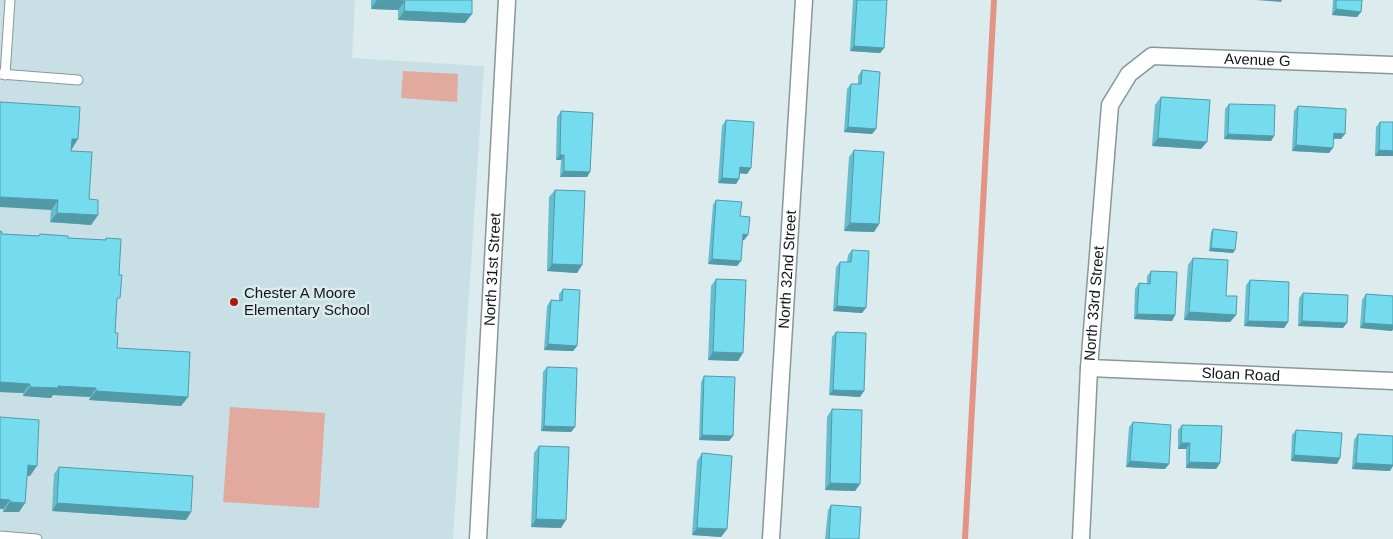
<svg xmlns="http://www.w3.org/2000/svg" width="1393" height="539" font-family="Arial,sans-serif">
<style>
.built{fill:#c8e0e5}
.green{fill:#e2a99f}
.lines{fill:none;stroke-linecap:round;stroke-linejoin:round}
.stream{stroke:#e49486;stroke-width:6}
.lane-casing{stroke:#89979a;stroke-width:11}
.street-casing{stroke:#89979a;stroke-width:19}
.lane{stroke:#fff;stroke-width:9}
.street{stroke:#fff;stroke-width:16}
.wall{fill:#65bdce}
.shaded-wall{fill:#529aa8}
.building{fill:#75dcf0;stroke:#529aa8}
.poi-dot{fill:#aa1909;stroke:#dcebee;stroke-width:2}
.labels{text-anchor:middle;stroke-width:5;stroke-linejoin:round;paint-order:stroke}
.street-label{font-size:15px;fill:#111617;stroke:#dcebee}
.poi-label{font-size:15px;fill:#111617;stroke:#dcebee;text-anchor:start}
</style>
<rect width="100%" height="100%" fill="#dcebee"/>
<polygon class="built" points="0,0 355,0 352,58 484,66 453,539 0,539"/>
<g class="green">
<polygon points="403,71 458,74 457,102 401,98"/>
<polygon points="230,407 325,413 319,508 223,502"/>
</g>
<g class="lines">
<polyline class="stream" points="965,539 994,0"/>
<g class="lane-casing">
<g id="lane">
<polyline points="0,74 78,80"/>
<polyline points="5,75 10,0"/>
<polyline points="0,536 37,539"/>
</g>
</g>
<g class="street-casing">
<g id="street">
<path id="s1" d="M1089,368L1393,381"/>
<path id="s2" d="M478,539L507,0"/>
<path id="s3" d="M771,539L804,0"/>
<path id="s4" d="M1081,539L1089,368L1110,105L1129,74L1152,56L1393,65"/>
</g>
</g>
<use href="#lane" class="lane"/>
<use href="#street" class="street"/>
</g>
<g class="wall">
<polygon points="371,0 472,0 465,23 398,20 398,10 371,9"/>
<polygon points="853,0 887,0 884,48 880,53 850,51"/>
<polygon points="1333,0 1362,0 1361,12 1357,17 1332,15"/>
<polygon points="862,70 876,129 872,134 844,132 847,89 851,84 858,84 858,76"/>
<polygon points="1161,97 1201,149 1152,146 1155,105"/>
<polygon points="0,102 72,149 71,151 89,199 98,215 91,225 50,222 51,210"/>
<polygon points="1229,104 1274,136 1271,141 1224,139 1225,109"/>
<polygon points="1298,106 1341,139 1333,139 1329,153 1292,151 1294,111"/>
<polygon points="561,111 590,172 587,177 560,177 561,160 556,160 557,117"/>
<polygon points="726,120 751,168 747,174 740,173 739,179 736,184 718,183 722,126"/>
<polygon points="1380,122 1393,122 1393,156 1375,156 1376,127"/>
<polygon points="854,150 879,224 874,232 844,231 849,157"/>
<polygon points="555,190 582,265 577,273 547,271 549,197"/>
<polygon points="716,200 740,216 748,235 744,240 742,240 737,266 708,264 713,205"/>
<polygon points="1213,229 1235,250 1233,253 1209,251 1211,232"/>
<polygon points="0,231 2,234 38,236 40,234 68,238 105,240 106,238 117,302 115,333 117,348 188,397 181,406 89,400 90,397 53,395 51,398 23,396 23,393 0,392"/>
<polygon points="852,250 862,313 833,311 836,267 840,262 847,262 848,255"/>
<polygon points="1193,258 1226,296 1236,315 1230,322 1184,320 1188,265"/>
<polygon points="1151,271 1175,315 1172,321 1134,319 1135,289 1139,283 1147,284 1147,276"/>
<polygon points="716,279 738,361 708,360 711,286"/>
<polygon points="1250,280 1288,322 1284,328 1244,326 1246,285"/>
<polygon points="563,289 577,346 573,351 544,350 547,306 551,300 559,301 559,294"/>
<polygon points="1303,293 1343,328 1298,326 1299,298"/>
<polygon points="1366,294 1393,296 1393,329 1392,331 1360,328 1362,300"/>
<polygon points="836,332 860,397 829,395 832,337"/>
<polygon points="547,367 575,427 571,432 541,431 543,372"/>
<polygon points="704,376 729,441 699,440 701,382"/>
<polygon points="832,409 860,484 855,491 825,490 827,417"/>
<polygon points="0,417 30,476 27,475 25,503 19,512 3,512 3,509 0,509"/>
<polygon points="1133,422 1169,464 1165,469 1126,467 1129,427"/>
<polygon points="1182,425 1220,463 1216,469 1186,468 1186,449 1178,449 1178,430"/>
<polygon points="1296,430 1340,458 1337,464 1291,461 1292,435"/>
<polygon points="1358,434 1390,471 1352,469 1354,440"/>
<polygon points="539,446 561,528 531,527 534,453"/>
<polygon points="702,453 727,529 721,537 692,535 697,461"/>
<polygon points="59,467 191,512 186,520 52,511 54,474"/>
<polygon points="831,505 859,539 825,539 828,510"/>
</g>
<g class="shaded-wall">
<polygon points="377,0 405,1 398,10 371,9"/>
<polygon points="1256,0 1282,0 1281,2"/>
<polygon points="1336,9 1361,12 1357,17 1332,15"/>
<polygon points="404,11 472,14 465,23 398,20"/>
<polygon points="854,46 884,48 880,53 850,51"/>
<polygon points="848,127 876,129 872,134 844,132"/>
<polygon points="1334,133 1345,134 1341,139 1330,138"/>
<polygon points="1228,134 1274,136 1271,141 1224,139"/>
<polygon points="1158,138 1207,142 1201,149 1152,146"/>
<polygon points="72,139 78,139 72,149 65,149"/>
<polygon points="1296,145 1333,148 1329,153 1292,151"/>
<polygon points="1379,150 1393,151 1393,156 1375,156"/>
<polygon points="560,155 564,155 561,160 556,160"/>
<polygon points="740,167 751,168 747,174 736,173"/>
<polygon points="564,171 590,172 587,177 560,177"/>
<polygon points="722,178 739,179 736,184 718,183"/>
<polygon points="0,197 58,200 51,210 0,207"/>
<polygon points="57,213 98,215 91,225 50,222"/>
<polygon points="850,223 879,224 874,232 844,231"/>
<polygon points="743,234 748,235 744,240 739,240"/>
<polygon points="1211,248 1235,250 1233,253 1209,251"/>
<polygon points="712,259 741,261 737,266 708,264"/>
<polygon points="552,264 582,265 577,273 547,271"/>
<polygon points="837,306 866,308 862,313 833,311"/>
<polygon points="1189,312 1236,315 1230,322 1184,320"/>
<polygon points="1137,314 1175,315 1172,321 1134,319"/>
<polygon points="1248,321 1288,322 1284,328 1244,326"/>
<polygon points="1302,321 1347,323 1343,328 1298,326"/>
<polygon points="1364,323 1393,325 1393,329 1392,331 1360,328"/>
<polygon points="548,344 577,346 573,351 544,350"/>
<polygon points="713,352 743,353 738,361 708,360"/>
<polygon points="0,382 30,384 23,393 0,392"/>
<polygon points="58,386 96,388 90,397 53,395 51,398 23,396 30,387"/>
<polygon points="833,390 864,391 860,397 829,395"/>
<polygon points="96,391 188,397 181,406 89,400"/>
<polygon points="544,426 575,427 571,432 541,431"/>
<polygon points="702,435 733,436 729,441 699,440"/>
<polygon points="1181,443 1190,443 1186,449 1178,449"/>
<polygon points="1294,455 1340,458 1337,464 1291,461"/>
<polygon points="1130,461 1169,464 1165,469 1126,467"/>
<polygon points="1189,462 1220,463 1216,469 1186,468"/>
<polygon points="1356,463 1393,465 1393,466 1390,471 1352,469"/>
<polygon points="28,465 37,466 30,476 21,475"/>
<polygon points="830,483 860,484 855,491 825,490"/>
<polygon points="0,499 10,500 3,509 0,509"/>
<polygon points="10,502 25,503 19,512 3,512"/>
<polygon points="57,503 191,512 186,520 52,511"/>
<polygon points="536,519 566,520 561,528 531,527"/>
<polygon points="697,528 727,529 721,537 692,535"/>
</g>
<g class="building">
<polygon points="382,0 472,0 472,14 404,11 405,1"/>
<polygon points="857,0 887,0 884,48 854,46"/>
<polygon points="1336,0 1362,0 1361,12 1336,9"/>
<polygon points="862,70 880,72 876,129 848,127 851,84 861,84"/>
<polygon points="1161,97 1210,100 1207,142 1158,138"/>
<polygon points="0,102 80,107 78,139 72,139 71,151 92,152 89,199 98,200 98,215 57,213 58,200 0,197"/>
<polygon points="1229,104 1275,105 1274,136 1228,134"/>
<polygon points="1298,106 1346,109 1345,134 1334,133 1333,148 1296,145"/>
<polygon points="561,111 593,113 590,172 564,171 564,155 560,155"/>
<polygon points="726,120 754,122 751,168 740,167 739,179 722,178"/>
<polygon points="1380,122 1393,122 1393,151 1379,150"/>
<polygon points="854,150 884,152 879,224 850,223"/>
<polygon points="555,190 585,191 582,265 552,264"/>
<polygon points="716,200 742,202 740,216 750,217 748,235 743,234 741,261 712,259"/>
<polygon points="1213,229 1237,232 1235,250 1211,248"/>
<polygon points="0,231 2,232 2,234 39,236 40,234 68,236 68,238 106,240 106,238 121,239 119,275 122,275 120,298 117,298 115,333 118,333 117,348 190,352 188,397 96,391 96,388 58,386 58,388 30,387 30,384 0,382"/>
<polygon points="852,250 869,251 866,308 837,306 840,262 851,262"/>
<polygon points="1193,258 1228,260 1226,296 1237,296 1236,315 1189,312"/>
<polygon points="1151,271 1177,272 1175,315 1137,314 1139,283 1150,284"/>
<polygon points="716,279 746,280 743,353 713,352"/>
<polygon points="1250,280 1289,282 1288,322 1248,321"/>
<polygon points="563,289 580,290 577,346 548,344 551,300 562,301"/>
<polygon points="1303,293 1348,295 1347,323 1302,321"/>
<polygon points="1366,294 1393,296 1393,325 1364,323"/>
<polygon points="836,332 866,333 864,391 833,390"/>
<polygon points="547,367 577,368 575,427 544,426"/>
<polygon points="704,376 735,377 733,436 702,435"/>
<polygon points="832,409 862,410 860,484 830,483"/>
<polygon points="0,417 39,420 37,466 28,465 25,503 10,502 10,500 0,499"/>
<polygon points="1133,422 1171,425 1169,464 1130,461"/>
<polygon points="1182,425 1222,426 1220,463 1189,462 1190,443 1181,443"/>
<polygon points="1296,430 1342,433 1340,458 1294,455"/>
<polygon points="1358,434 1393,436 1393,465 1356,463"/>
<polygon points="539,446 569,447 566,520 536,519"/>
<polygon points="702,453 732,456 727,529 697,528"/>
<polygon points="59,467 193,476 191,512 57,503"/>
<polygon points="831,505 861,507 859,539 829,539"/>
</g>
<circle class="poi-dot" cx="234" cy="302" r="5"/>
<g class="labels">
<g class="street-label">
<text dy="5" stroke="none"><textPath href="#s4" startOffset="606">Avenue G</textPath></text>
<text dy="5" stroke="none"><textPath href="#s2" startOffset="270">North 31st Street</textPath></text>
<text dy="5" stroke="none"><textPath href="#s3" startOffset="270">North 32nd Street</textPath></text>
<text dy="5" stroke="none"><textPath href="#s4" startOffset="236">North 33rd Street</textPath></text>
<text dy="5" stroke="none"><textPath href="#s1" startOffset="152">Sloan Road</textPath></text>
</g>
<g class="poi-label">
<text x="244" y="298">Chester A Moore<tspan x="244" dy="17">Elementary School</tspan></text>
</g>
</g>
</svg>
